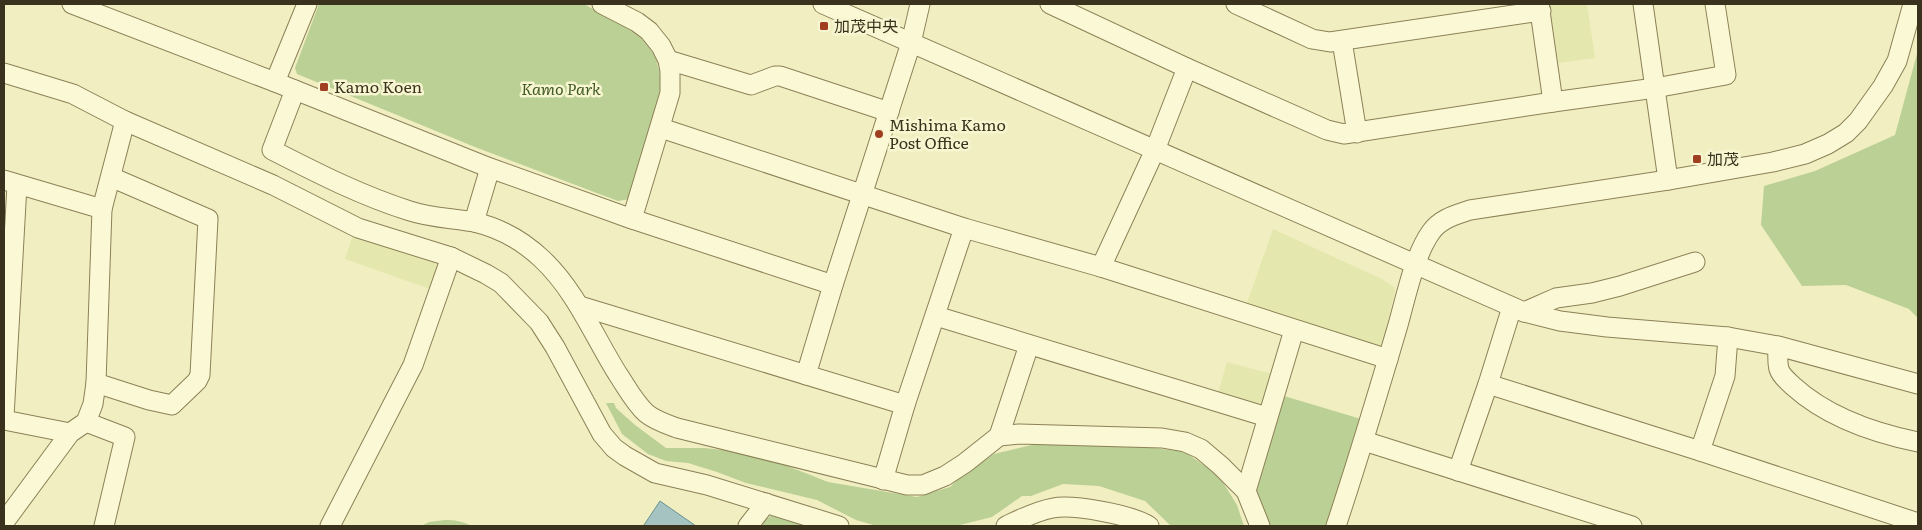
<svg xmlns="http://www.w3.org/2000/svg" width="1922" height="530" font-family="Literata,'Noto Sans JP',serif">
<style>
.farmland{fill:#e4e8ae}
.green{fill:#bbd094}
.water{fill:#a4c3c1;stroke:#6a9292}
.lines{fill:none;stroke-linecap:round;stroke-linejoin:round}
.minor-casing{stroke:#8c8057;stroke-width:21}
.minor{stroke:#fbf9d5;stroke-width:19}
.poi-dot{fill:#a03e22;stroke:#f8f6d1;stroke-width:2}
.labels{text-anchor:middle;stroke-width:5;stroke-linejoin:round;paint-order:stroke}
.poi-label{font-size:16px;fill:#3b321d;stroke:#f8f6d1;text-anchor:start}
.park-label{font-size:16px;font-style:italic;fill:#3e5921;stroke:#f8f6d1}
</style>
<rect width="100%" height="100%" fill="#f1eec1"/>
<g class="farmland">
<polygon points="1549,4 1587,4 1595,58 1558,63"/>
<polygon points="1273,229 1382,279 1394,287 1395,291 1382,347 1372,349 1246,306"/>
<polygon points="353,235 384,247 434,260 438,266 430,289 345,259"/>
<polygon points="1227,362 1272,374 1263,405 1218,393"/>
</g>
<g class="green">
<polygon points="319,4 584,4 630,30 646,42 656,58 662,83 630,199 618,201 475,147 297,74 295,68"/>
<polygon points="1918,50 1918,318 1909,309 1846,285 1802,286 1761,225 1764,186 1815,171 1895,135"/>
<polygon points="1284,396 1361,419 1329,526 1265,526 1254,492"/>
<polygon points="606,403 614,403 616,408 635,425 666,448 704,448 742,452 785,465 828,482 917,497 950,487 958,479 994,454 1044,442 1138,446 1185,452 1219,476 1237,505 1244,526 1171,526 1145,501 1099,486 1063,484 1031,496 1022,496 992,517 956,526 877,526 856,520 817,500 746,483 717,472 688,463 666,461 648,454 622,434"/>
<polygon points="772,515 812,526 757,526"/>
<path d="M445,520C454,520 463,521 471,526H421L429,522Z"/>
</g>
<polygon class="water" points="660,501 696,526 646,526 644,525"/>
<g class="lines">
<g class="minor-casing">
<g id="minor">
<polyline points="72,4 275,82 490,168 632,219 833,285 911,43 920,4"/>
<polyline points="602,4 637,22 649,31 661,46 668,60 670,71 670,93 632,219"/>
<polyline points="823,4 1524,312 1560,321 1607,327 1728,337 1778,346 1918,384"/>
<polyline points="1050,4 1187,68 1327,130 1344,134 1553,102 1655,88 1726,75 1715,4"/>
<polyline points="1236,4 1312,39 1330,42 1541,11"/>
<polyline points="1539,4 1553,102"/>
<polyline points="1643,4 1668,180"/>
<polyline points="1342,41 1357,133"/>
<polyline points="668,60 751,85 775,76 780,76 889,112"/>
<polyline points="4,73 73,94 125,121 273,185 358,228 451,257 486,274 501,283 539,322 555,347 602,434 614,448 625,456 655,473 707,485 839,526"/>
<polyline points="275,82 307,4"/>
<path d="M295,90L272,150C317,173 362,196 410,211C431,218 452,218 474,222C500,228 523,241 542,259C577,292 594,337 619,376C627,388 635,403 646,413C654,420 666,424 677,428L907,485H923L945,476L965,463L999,436L1019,434L1162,438L1185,442L1201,449L1221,466L1246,491L1260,526"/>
<polyline points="661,128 964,228 1101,267 1388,359"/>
<polyline points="4,180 102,209"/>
<polyline points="474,222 490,168"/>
<polyline points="1101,267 1155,150 1187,68"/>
<polyline points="580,306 905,405"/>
<polyline points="1524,312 1556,298 1592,293 1620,286 1695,262"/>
<polyline points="936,316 1267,417"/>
<path d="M1778,346C1778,353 1777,362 1779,369C1781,376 1788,381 1793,386C1827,417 1874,433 1918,442"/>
<polyline points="806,375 833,285"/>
<polyline points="96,383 149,400 172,405 197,381 200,375 208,219 111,177"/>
<polyline points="1488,384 1700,451 1918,523"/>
<polyline points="4,417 17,185"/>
<polyline points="4,420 70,433"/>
<polyline points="86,422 125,437 104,526"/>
<polyline points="999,436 1029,345"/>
<polyline points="1364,441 1632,526"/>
<polyline points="1700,451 1725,376 1728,337"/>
<polyline points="1458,471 1488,384 1512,307"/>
<polyline points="883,480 905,405 964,228"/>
<polyline points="1246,491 1294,330"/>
<polyline points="5,526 5,521 70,433 86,422 93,404 96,383 102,209 125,121"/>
<polyline points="330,526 413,365 451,257"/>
<polyline points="748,526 766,503"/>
<path d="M1006,526C1021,519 1036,511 1053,508C1073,504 1132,515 1149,526"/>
<path d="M1336,526C1358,460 1378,393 1398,325C1406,297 1414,256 1431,232C1440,219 1455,215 1470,210L1668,180L1773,162L1805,154L1828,144L1846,133L1858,121L1883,86L1897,61L1913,4"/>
</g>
</g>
<use href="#minor" class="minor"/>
</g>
<g class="poi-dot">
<rect x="819" y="21" width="10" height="10" rx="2.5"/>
<rect x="319" y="82" width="10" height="10" rx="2.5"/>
<circle cx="879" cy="134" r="5"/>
<rect x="1692" y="154" width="10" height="10" rx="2.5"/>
</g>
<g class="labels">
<g class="poi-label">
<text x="834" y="32">加茂中央</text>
<text x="334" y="93">Kamo Koen</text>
<text x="889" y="131">Mishima Kamo<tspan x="889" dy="18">Post Office</tspan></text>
<text x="1707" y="165">加茂</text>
</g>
<g class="park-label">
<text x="561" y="95">Kamo Park</text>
</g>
</g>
<rect width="1922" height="530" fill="none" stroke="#3b321d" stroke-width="10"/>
</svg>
